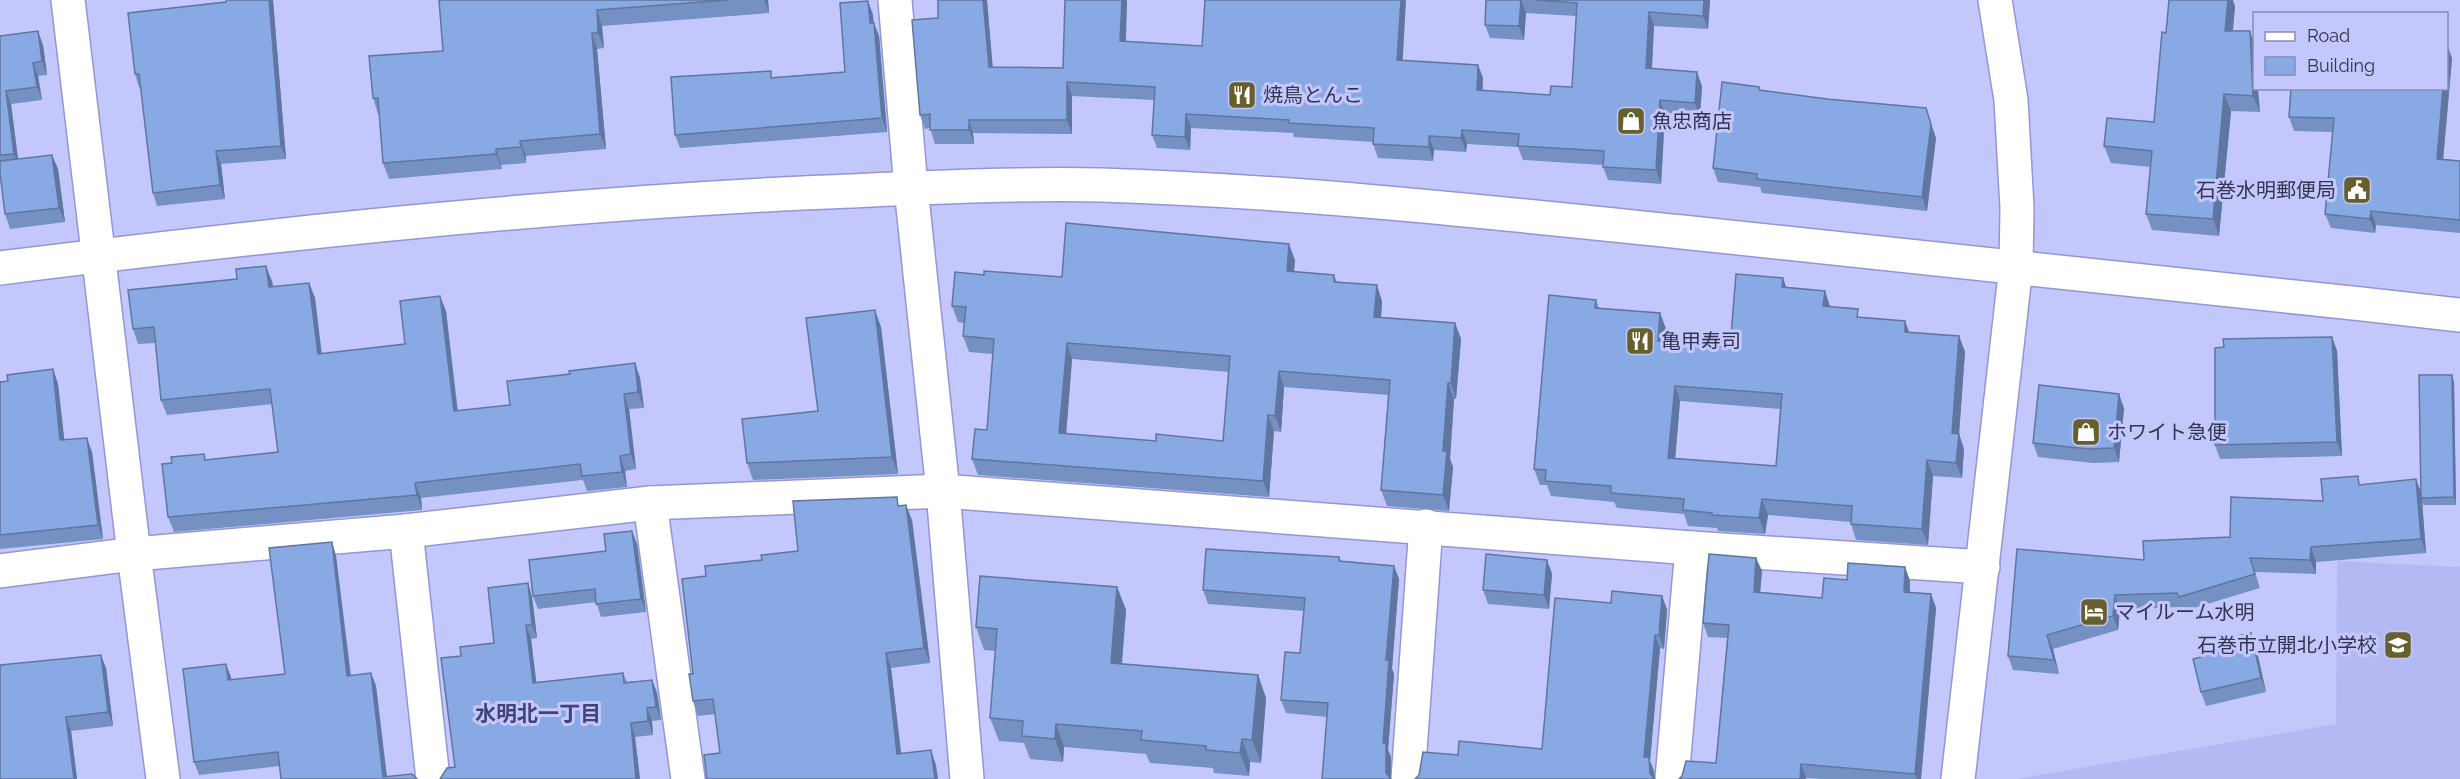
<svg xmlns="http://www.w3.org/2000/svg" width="2460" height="779" font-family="Raleway,'Noto Sans JP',sans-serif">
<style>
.built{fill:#b5b9f3}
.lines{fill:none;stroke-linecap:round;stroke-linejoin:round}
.minor-casing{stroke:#9296d5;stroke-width:36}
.minor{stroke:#fff;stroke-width:33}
.wall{fill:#7591c4;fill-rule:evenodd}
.shaded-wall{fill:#5f76a0}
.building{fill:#88a9e4;stroke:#5f76a0;stroke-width:1.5;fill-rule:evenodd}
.labels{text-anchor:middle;stroke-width:6;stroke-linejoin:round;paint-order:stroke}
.poi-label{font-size:20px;fill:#33344f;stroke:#c3c7fc;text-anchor:start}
.neighbourhood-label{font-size:21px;font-weight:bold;fill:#43437b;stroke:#c3c7fc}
</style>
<rect width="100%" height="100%" fill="#c3c7fc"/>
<polygon class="built" points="2337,561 2460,567 2460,779 2016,779 2336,724"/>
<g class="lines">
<g class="minor-casing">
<g id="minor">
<polyline points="68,0 134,554 163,779"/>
<polyline points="895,0 911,188 943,491 967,779"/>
<path d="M0,268C267,235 534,206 803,193C902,189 1002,183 1101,185C1295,191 1489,212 1682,232C1942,258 2201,286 2460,315"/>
<polyline points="650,503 688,779"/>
<polyline points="406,531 433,779"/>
<polyline points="0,571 134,554 406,531 650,503 943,491 1692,548 1983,567"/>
<polyline points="1408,779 1426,526"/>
<polyline points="1672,779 1692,548"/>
<polyline points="1958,779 2016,266 2017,208 2011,100 1995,0"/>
</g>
</g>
<use href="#minor" class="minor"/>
</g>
<g class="wall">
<polygon points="273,0 286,159 221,164 225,199 157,206 153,193 141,87 139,87 135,74"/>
<polygon points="439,0 768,0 769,13 602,26 604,48 597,49 606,149 526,156 526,163 501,165 502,169 389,179 383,163 379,114 378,114 373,98 443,51"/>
<polygon points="938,0 987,0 992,67 1063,68 1065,0 1127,0 1126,42 1478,65 1483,78 1482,91 1550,95 1572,87 1576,16 1526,13 1524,40 1490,38 1485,25 1486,0 1710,0 1708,29 1654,26 1652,69 1702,86 1700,116 1665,114 1661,184 1608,180 1603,167 1603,165 1523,160 1518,147 1467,144 1466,152 1434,150 1433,161 1378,158 1373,144 1373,142 1294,137 1293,133 1191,128 1190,150 1157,148 1152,135 1154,100 1072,96 1072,134 973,133 974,144 935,144 930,128 925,129 920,115 938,18"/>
<polygon points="868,1 873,15 873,23 879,36 887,132 680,148 675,135 773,77 845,72"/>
<polygon points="2235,6 2233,31 2260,112 2231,111 2219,236 2152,230 2146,214 2150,167 2111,163 2104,146 2154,122 2166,33"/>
<polygon points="0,36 43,45 47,75 38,76 42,100 11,104 18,159 52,155 58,169 65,222 10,229 5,214 0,173"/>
<polygon points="2452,58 2443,159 2460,161 2460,233 2376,225 2375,233 2331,228 2325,214 2333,132 2294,131 2289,117"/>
<polygon points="1760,90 1936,138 1927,211 1762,193 1760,187 1718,182 1713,168"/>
<path d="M1295,260L1294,272L1334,275L1337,282L1382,301L1381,318L1455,323L1461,339L1456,399H1454L1450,459L1453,467L1449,511L1387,506L1381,490L1388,395L1284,387L1281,432L1274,431L1269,497L978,475L972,459L987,430L993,354L969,352L963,336L964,323L958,322L952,306L984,275L1062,277ZM1072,359L1229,372L1223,441H1156L1066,434Z"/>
<path d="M1783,278L1786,287L1830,307L1861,318L1909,333L1959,336L1965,352L1959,434L1964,449L1962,478L1933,476L1928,545L1856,540L1851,524V522L1768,515L1765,534L1718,531L1717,528L1688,526L1684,514L1617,508L1614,502L1551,496L1547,485H1540L1534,469L1596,300L1599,308L1660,313L1666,329L1665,341L1730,347ZM1680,401L1780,409L1776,466L1675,458Z"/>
<polygon points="237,279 272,281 273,287 309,283 315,298 322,354 405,344 446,311 458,411 510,405 570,374 635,363 640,378 644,408 629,409 636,469 625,471 627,487 587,491 583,480 421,498 422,510 174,532 168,517 206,460 278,452 272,404 167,415 161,400 156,343 138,344 133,329"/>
<polygon points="881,327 898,474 753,480 747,463 818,411"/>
<polygon points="2332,337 2337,351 2342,456 2220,459 2215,445 2224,347"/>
<polygon points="53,369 58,384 64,440 92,452 103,539 0,549 0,382 8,381"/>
<polygon points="2454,382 2456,505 2423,505 2422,501 2426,553 2316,562 2316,574 2255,572 2260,588 2184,611 2182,607 2120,609 2118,630 2053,649 2059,674 2013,670 2008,656 2144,560 2230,537 2361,485 2416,479 2421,492"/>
<polygon points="2124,408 2119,462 2093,463 2038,457 2033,443"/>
<polygon points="900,505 912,520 930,663 891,668 901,754 936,765 720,753 715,714 698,716 693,701 693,674 706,576 762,560 798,551"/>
<polygon points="332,542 336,556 351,675 371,673 376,686 387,777 417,779 281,779 280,766 199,775 194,762 226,664 231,680 285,674"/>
<polygon points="637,544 646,612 601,617 596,602 538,609 533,596 606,551"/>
<polygon points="1339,557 1341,561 1394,566 1399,579 1392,669 1394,674 1388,750 1391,757 1391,779 1327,717 1286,713 1281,700 1300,653 1304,611 1208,604 1203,590"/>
<polygon points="1756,558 1762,571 1760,592 1822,598 1847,580 1905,567 1910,581 1910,592 1931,594 1936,608 1921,779 1823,779 1806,778 1716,763 1727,638 1708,637 1703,623"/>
<polygon points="1547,560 1552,574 1549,609 1488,604 1483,590"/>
<polygon points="528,583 532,597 537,638 531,639 536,682 623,673 627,682 652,680 657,693 661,720 652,721 653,735 635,737 640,779 440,779 455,767 461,656 494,643"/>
<polygon points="1117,587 1126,610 1122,664 1258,675 1266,698 1261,763 1250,762 1249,776 1214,773 1213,768 1150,763 1146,754 1064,747 1063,762 1030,759 1024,743 999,741 990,718 995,651 984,650 976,627"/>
<polygon points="1662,596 1667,610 1664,649 1660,648 1650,761 1654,771 1654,778 1458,755 1542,749 1611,603"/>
<polygon points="2256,647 2266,692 2206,706 2201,692"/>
<polygon points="106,668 113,726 71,731 77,779 0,779"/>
</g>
<g class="shaded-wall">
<polygon points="269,0 273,0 286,159 281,146"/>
<polygon points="764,0 768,0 769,13"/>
<polygon points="983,0 987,0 994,81 989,67"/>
<polygon points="1122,0 1127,0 1125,55 1120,41"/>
<polygon points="1401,0 1406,0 1402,73 1397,60"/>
<polygon points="1521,0 1526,13 1524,40 1519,26"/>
<polygon points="1704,0 1710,0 1708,29 1703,16"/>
<polygon points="2228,0 2233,0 2235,6 2231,47 2225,31"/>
<polygon points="868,1 873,15 875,37 870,23"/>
<polygon points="597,10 602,26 604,48 598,33"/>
<polygon points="1649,12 1654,26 1651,82 1646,68"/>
<polygon points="874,23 879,36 887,132 882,118"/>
<polygon points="38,31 43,45 47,75 42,61"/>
<polygon points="2250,31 2254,43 2254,88 2258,88 2260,112 2253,96"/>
<polygon points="592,33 597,49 606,149 600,134"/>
<polygon points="2447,44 2452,58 2442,173 2437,159 2443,88 2446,88"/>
<polygon points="33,63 38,76 42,100 37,87"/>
<polygon points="1478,65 1483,78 1482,104 1477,90"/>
<polygon points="1697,72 1702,86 1700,116 1695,103"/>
<polygon points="1067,82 1072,96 1072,134 1067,120"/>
<polygon points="6,91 11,104 19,167 14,154"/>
<polygon points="2224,94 2231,111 2219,236 2213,219"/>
<polygon points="1660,100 1665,114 1661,184 1656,170"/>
<polygon points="1926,108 1936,138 1927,211 1922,197"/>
<polygon points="1186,114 1191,128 1190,150 1185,137"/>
<polygon points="969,120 973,133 974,144 969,130"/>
<polygon points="1462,130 1467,144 1466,152 1461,138"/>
<polygon points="1429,136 1434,150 1433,161 1429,147"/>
<polygon points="520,141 526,156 526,163 521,147"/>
<polygon points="496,149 501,165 502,169 496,154"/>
<polygon points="216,151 221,164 225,199 220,185"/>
<polygon points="52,155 58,169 65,222 59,208"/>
<polygon points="2371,211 2376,225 2375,233 2370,219"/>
<polygon points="1289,244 1295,260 1292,287 1287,271"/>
<polygon points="266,266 272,281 275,302 269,287"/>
<polygon points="1783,278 1788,293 1782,287"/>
<polygon points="309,283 315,298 323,369 318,354"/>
<polygon points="1377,285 1382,301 1380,333 1374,317"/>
<polygon points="1825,291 1830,306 1829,322 1823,306"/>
<polygon points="440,296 446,311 459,427 454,411"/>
<polygon points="875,310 881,327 898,474 892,457"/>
<polygon points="1660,313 1666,329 1664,356 1658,341"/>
<polygon points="1905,321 1911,337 1905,332"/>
<polygon points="1455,323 1461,339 1456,399 1451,383"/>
<polygon points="1959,336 1965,352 1959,434 1964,449 1962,478 1956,463 1952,433"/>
<polygon points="2332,337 2337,351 2342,456 2337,442"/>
<polygon points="1067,343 1072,359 1065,449 1059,433"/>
<polygon points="635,363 640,378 644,408 638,392"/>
<polygon points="53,369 58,384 66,454 60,440"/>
<polygon points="1279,371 1284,387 1281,432 1275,416"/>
<polygon points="2452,375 2454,382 2456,505 2454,497"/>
<polygon points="1448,383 1454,399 1450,459 1453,467 1449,511 1443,495 1443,451"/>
<polygon points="1675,386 1680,401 1674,473 1668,458"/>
<polygon points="624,394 629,409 636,469 631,454"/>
<polygon points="2119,394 2124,408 2119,462 2114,448"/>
<polygon points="1268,415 1274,431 1269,497 1263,481"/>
<polygon points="87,438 92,452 103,539 98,525"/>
<polygon points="620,456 625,471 627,487 622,472"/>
<polygon points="1927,460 1933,476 1928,545 1922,529"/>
<polygon points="2416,479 2421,493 2421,498 2422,501 2426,553 2421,539"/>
<polygon points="415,483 421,498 422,510 417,495"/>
<polygon points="1762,499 1768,515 1765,534 1759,518"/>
<polygon points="906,505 912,520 930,663 924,648"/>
<polygon points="632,531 637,544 646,612 641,599"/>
<polygon points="332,542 336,556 352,689 347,676"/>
<polygon points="2311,547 2316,562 2316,574 2310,560"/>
<polygon points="1756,558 1762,571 1759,605 1754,592"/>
<polygon points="1547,560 1552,574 1549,609 1544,595"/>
<polygon points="1394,566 1399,579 1392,669 1394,674 1388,750 1391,757 1391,779 1386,773 1383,743 1386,660"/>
<polygon points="1905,567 1910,581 1909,605 1904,592"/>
<polygon points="528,583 532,597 537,638 532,625"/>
<polygon points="1117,587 1126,610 1120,686 1111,663"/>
<polygon points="1931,594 1936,608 1921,779 1917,779 1915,774"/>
<polygon points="2115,595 2120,609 2118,630 2113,616"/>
<polygon points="1662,596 1667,610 1664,649 1659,635"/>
<polygon points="526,625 531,639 538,696 533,683"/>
<polygon points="2251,633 2256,647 2266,692 2261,678"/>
<polygon points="1655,635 1660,648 1650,761 1654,771 1655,779 1652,779 1644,757"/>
<polygon points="2047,635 2053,649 2059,674 2054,660"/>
<polygon points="886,653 891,668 903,769 897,754"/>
<polygon points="101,655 106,668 113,726 108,712"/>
<polygon points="226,664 231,677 233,694 228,680"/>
<polygon points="371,673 376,686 387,779 384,779"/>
<polygon points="1258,675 1266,698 1261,763 1252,740"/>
<polygon points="652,680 657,693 661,720 656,707"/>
<polygon points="647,708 652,721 653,735 648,721"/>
<polygon points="66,717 71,731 77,779 74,779"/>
<polygon points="631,723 635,737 640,779 636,779"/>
<polygon points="1056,724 1064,747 1063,762 1055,739"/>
<polygon points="1242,739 1250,762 1249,776 1240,753"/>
<polygon points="931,750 936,765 938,779 935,779"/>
<polygon points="1801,764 1806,778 1806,779 1800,779"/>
</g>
<g class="building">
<polygon points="226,0 269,0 281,146 216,151 220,185 153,193 139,74 135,74 128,13 226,2"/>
<polygon points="439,0 728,0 597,10 598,33 592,33 600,134 520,141 521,147 496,149 496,154 383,163 378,98 373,98 369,56 443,51"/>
<polygon points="938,0 983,0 989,67 1063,68 1065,0 1122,0 1120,41 1202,46 1205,0 1401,0 1397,60 1478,65 1477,90 1550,95 1551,86 1572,87 1577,3 1535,0 1704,0 1703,16 1649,12 1646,68 1697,72 1695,103 1660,100 1656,170 1603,167 1604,151 1518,146 1519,134 1462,130 1461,138 1429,136 1429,147 1373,144 1374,128 1289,123 1289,120 1186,114 1185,137 1152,135 1155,87 1067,82 1067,120 969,120 969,130 930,130 930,114 920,115 912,20 938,18"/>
<polygon points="1486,0 1521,0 1519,26 1485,25"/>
<polygon points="2169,0 2228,0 2225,31 2250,31 2253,96 2224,94 2213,219 2146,214 2152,151 2104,146 2107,118 2154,122 2162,32 2166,33"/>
<polygon points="868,1 870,23 874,23 882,118 675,135 671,77 771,71 771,78 845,72 840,3"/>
<polygon points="38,31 42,61 33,63 37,87 6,91 14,154 0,155 0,36"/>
<polygon points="1722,82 1759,87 1759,90 1827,99 1926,108 1931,124 1922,197 1757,179 1757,174 1713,168"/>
<polygon points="2291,88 2443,88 2437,159 2460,161 2460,220 2371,211 2370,219 2325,214 2334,118 2289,117"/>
<polygon points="52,155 59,208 5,214 0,173 0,161"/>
<path d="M1066,223L1289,244L1287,271L1334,275V282L1377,285L1374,317L1455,323L1451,383H1448L1443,451H1447L1443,495L1381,490L1390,380L1279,371L1275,416L1268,415L1263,481L972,459L975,429L987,430L994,339L963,336L966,307L952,306L955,272L984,275V271L1062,277ZM1067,343L1230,356L1223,441L1156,434V441L1059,433Z"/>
<polygon points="266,266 269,287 309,283 318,354 405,344 400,301 440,296 454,411 510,405 507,381 570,374 569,371 635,363 638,392 624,394 631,454 620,456 622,472 582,476 580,464 415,483 417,495 168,517 162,464 172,463 171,457 204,454 205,460 278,452 270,389 161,400 154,327 133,329 128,290 237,279 236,269"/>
<path d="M1736,274L1783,278L1782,287L1825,291L1823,306L1858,309L1857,317L1905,321V332L1959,336L1952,433L1959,434L1956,463L1927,460L1922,529L1851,524L1852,506L1762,499L1759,518L1712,515V513L1683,510L1684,499L1611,493V486L1545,481L1546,470L1534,469L1549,295L1596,300L1595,308L1660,313L1658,341L1730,347ZM1675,386L1782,394L1776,466L1668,458Z"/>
<polygon points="875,310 892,457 747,463 742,419 818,411 806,318"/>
<polygon points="2332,337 2337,442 2215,445 2215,348 2224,347 2223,339"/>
<polygon points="53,369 60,440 87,438 98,525 0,535 0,382 8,381 7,375"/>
<polygon points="2419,375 2452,375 2454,497 2421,498"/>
<polygon points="2039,385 2119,394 2114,448 2088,449 2033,443"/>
<polygon points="2358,476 2359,485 2416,479 2421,539 2311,547 2310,560 2250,558 2255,574 2179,597 2177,593 2115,595 2113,616 2047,635 2054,660 2008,656 2017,549 2144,560 2143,541 2230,537 2231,497 2323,501 2321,479"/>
<polygon points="897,497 898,506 906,505 924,648 886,653 897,754 931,750 935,779 707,779 704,755 720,753 713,699 693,701 689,674 693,674 682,579 706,576 705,566 762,560 761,555 798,551 793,501"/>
<polygon points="632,531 641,599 596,604 595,589 533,596 529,560 606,551 604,534"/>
<polygon points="332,542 347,676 371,673 383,777 412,774 417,779 281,779 278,752 194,762 183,669 226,664 228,680 285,674 269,548"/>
<polygon points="1206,549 1339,557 1339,561 1394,566 1386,660 1389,660 1383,743 1386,743 1386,773 1391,779 1322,779 1328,703 1281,700 1285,652 1300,653 1305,598 1203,590"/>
<polygon points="1486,554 1547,560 1544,595 1483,590"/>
<polygon points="1709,554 1756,558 1754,592 1822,598 1824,578 1847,580 1848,563 1905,567 1904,592 1931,594 1915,774 1801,764 1800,779 1679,779 1682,776 1686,761 1716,763 1729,625 1703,623"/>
<polygon points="980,576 1117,587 1111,663 1258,675 1252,740 1242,739 1240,753 1206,750 1206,746 1141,740 1142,731 1056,724 1055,739 1022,736 1023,721 990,718 997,629 976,627"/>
<polygon points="528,583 532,625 526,625 533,683 623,673 624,683 652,680 656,707 647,708 648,721 631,723 636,779 440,779 447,768 455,767 441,658 461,656 460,647 494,643 488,588"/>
<polygon points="1612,591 1662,596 1659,635 1655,635 1644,757 1649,757 1650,774 1655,779 1415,779 1419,775 1423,752 1458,755 1459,741 1542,749 1555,598 1611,603"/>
<polygon points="2251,633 2261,678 2201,692 2193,659 2201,657 2198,645"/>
<polygon points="101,655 108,712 66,717 74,779 0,779 0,665"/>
</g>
<defs>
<g id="restaurant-square" transform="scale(1.5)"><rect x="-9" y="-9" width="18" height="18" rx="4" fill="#67602c" stroke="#c3c7fc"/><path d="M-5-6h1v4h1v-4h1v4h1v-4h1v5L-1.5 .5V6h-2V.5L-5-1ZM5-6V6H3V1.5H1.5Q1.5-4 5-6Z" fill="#fff"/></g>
<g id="shop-square" transform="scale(1.5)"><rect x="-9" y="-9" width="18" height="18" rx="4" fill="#67602c" stroke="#c3c7fc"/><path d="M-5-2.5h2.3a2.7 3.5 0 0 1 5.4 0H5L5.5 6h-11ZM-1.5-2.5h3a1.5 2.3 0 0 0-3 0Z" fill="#fff"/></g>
<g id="civic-square" transform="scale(1.5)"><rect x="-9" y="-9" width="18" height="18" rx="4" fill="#67602c" stroke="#c3c7fc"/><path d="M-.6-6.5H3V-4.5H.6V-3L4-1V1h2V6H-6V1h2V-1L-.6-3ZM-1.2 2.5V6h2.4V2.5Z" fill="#fff"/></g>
<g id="hotel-square" transform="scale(1.5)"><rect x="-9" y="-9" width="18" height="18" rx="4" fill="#67602c" stroke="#c3c7fc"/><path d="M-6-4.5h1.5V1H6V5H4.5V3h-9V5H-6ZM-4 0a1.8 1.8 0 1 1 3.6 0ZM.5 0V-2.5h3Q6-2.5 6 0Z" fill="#fff"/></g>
<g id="school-square" transform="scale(1.5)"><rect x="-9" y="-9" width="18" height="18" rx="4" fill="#67602c" stroke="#c3c7fc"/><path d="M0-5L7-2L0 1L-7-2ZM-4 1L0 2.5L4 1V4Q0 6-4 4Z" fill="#fff"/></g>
</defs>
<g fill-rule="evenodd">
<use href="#restaurant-square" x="1242" y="95"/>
<use href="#shop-square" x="1631" y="121"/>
<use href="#civic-square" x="2357" y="190"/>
<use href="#restaurant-square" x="1640" y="341"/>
<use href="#shop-square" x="2086" y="432"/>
<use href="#hotel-square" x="2094" y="612"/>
<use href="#school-square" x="2398" y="645"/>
</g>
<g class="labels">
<g class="poi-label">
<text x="1263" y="102">焼鳥とんこ</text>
<text x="1652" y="128">魚忠商店</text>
<text x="2336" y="197" text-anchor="end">石巻水明郵便局</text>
<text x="1661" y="348">亀甲寿司</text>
<text x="2107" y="439">ホワイト急便</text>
<text x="2115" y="619">マイルーム水明</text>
<text x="2377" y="652" text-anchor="end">石巻市立開北小学校</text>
</g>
<g class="neighbourhood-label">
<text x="538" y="721">水明北一丁目</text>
</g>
</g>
<rect x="2253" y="12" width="195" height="78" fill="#c3c7fc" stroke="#898cb7" stroke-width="1.5"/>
<rect x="2265" y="32" width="30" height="9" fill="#ffffff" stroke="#898cb7" stroke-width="1.5"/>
<text x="2307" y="42" font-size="18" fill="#33344f">Road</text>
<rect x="2265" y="57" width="30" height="18" fill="#88a9e4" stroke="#898cb7" stroke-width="1.5"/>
<text x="2307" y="72" font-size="18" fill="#33344f">Building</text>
</svg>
